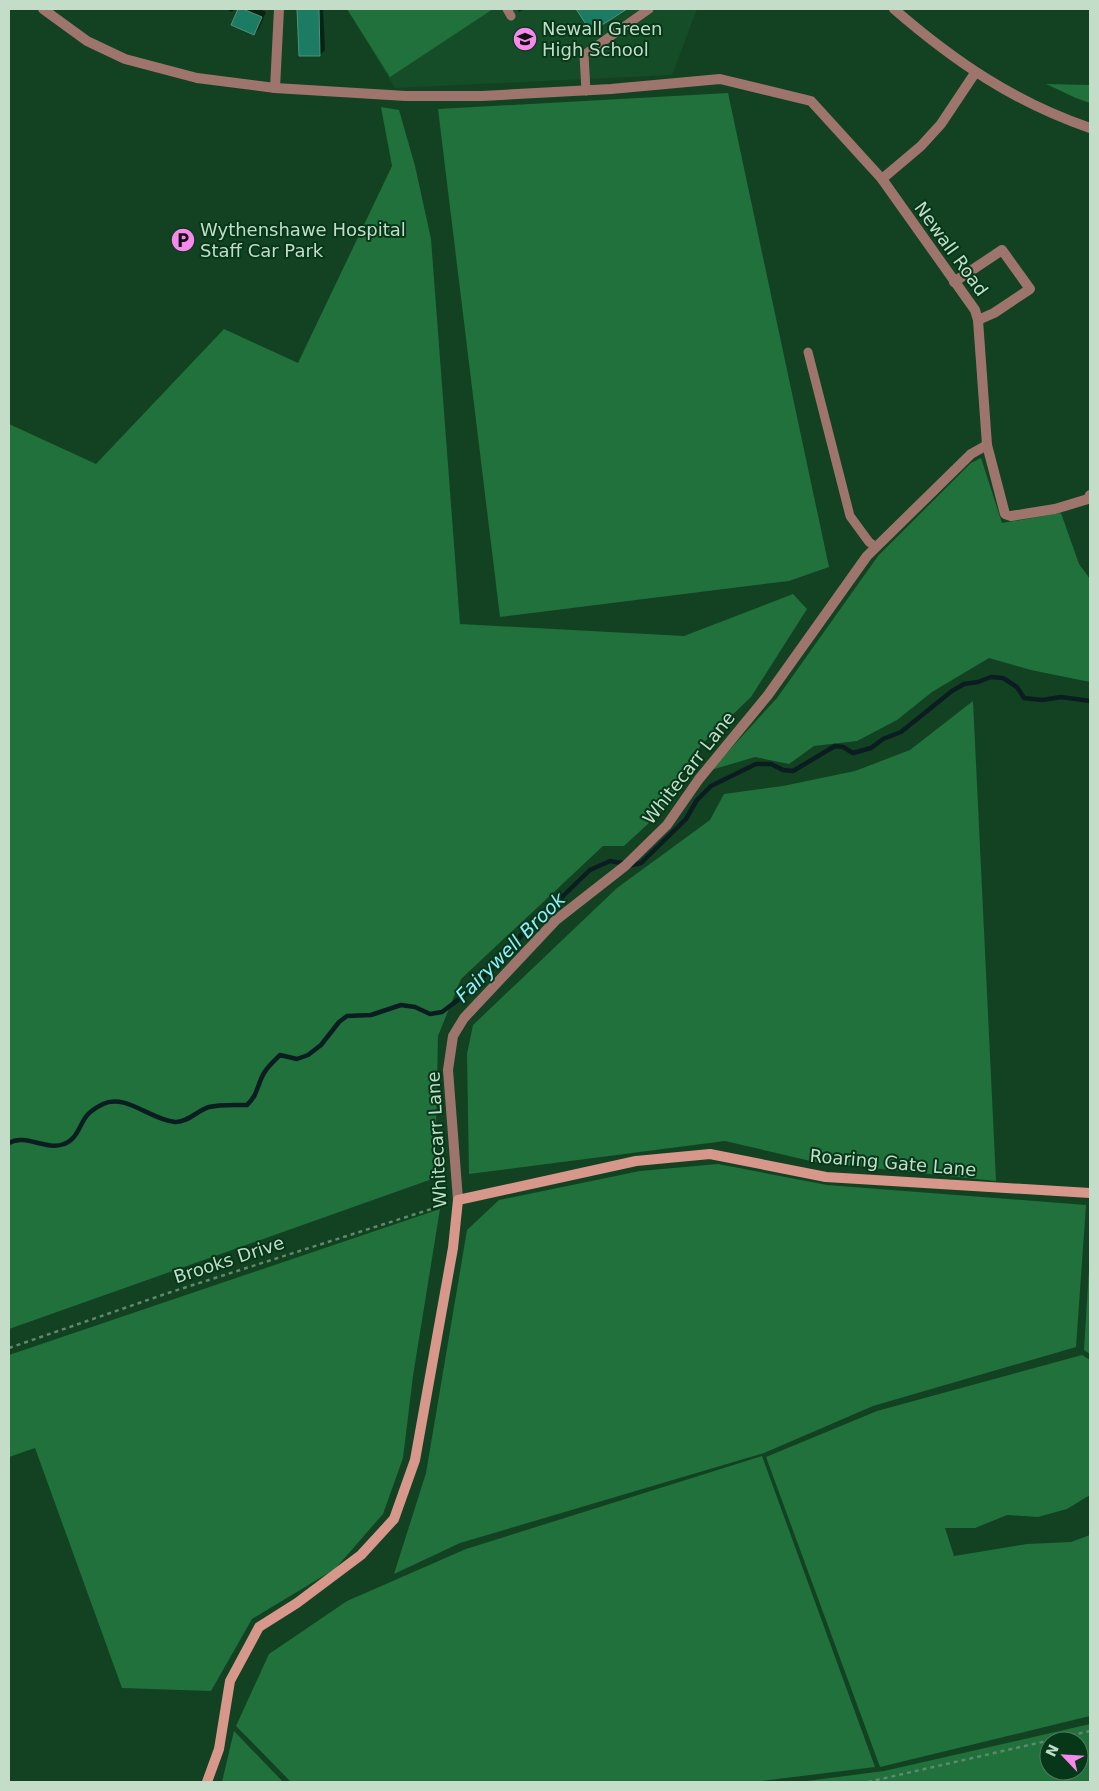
<svg xmlns="http://www.w3.org/2000/svg" width="1099" height="1791" font-family="'DejaVu Sans',sans-serif">
<style>
.built{fill:#154d28}
.green{fill:#20713c;fill-rule:evenodd}
.shadow{fill:#0007}
.lines{fill:none;stroke-linecap:round;stroke-linejoin:round}
.stream{stroke:#0c1d21;stroke-width:4.5}
.building{fill:#1b7c63;stroke:#50927d}
.path{stroke:#61876c;stroke-width:2.5;stroke-dasharray:4 4;stroke-linecap:butt}
.lane{stroke:#9e756d;stroke-width:9}
.street{stroke:#9e756d;stroke-width:10}
.secondary{stroke:#d8978b;stroke-width:10}
.labels{text-anchor:middle;stroke-width:4;stroke-linejoin:round;paint-order:stroke}
.poi-label{font-size:18px;fill:#c4ddc9;stroke:#053718;text-anchor:start}
.street-label{font-size:18px;fill:#c4ddc9;stroke:#053718}
.water-label{font-size:19px;font-style:italic;fill:#94eeff;stroke:#053718}
</style>
<rect width="100%" height="100%" fill="#124222"/>
<polygon class="built" points="347,9 697,9 672,75 395,88"/>
<g class="green">
<polygon points="347,9 493,9 390,77"/>
<polygon points="1046,84 1090,85 1090,103 1076,98"/>
<polygon points="728,93 829,567 789,581 500,617 438,109"/>
<polygon points="381,107 399,110 415,166 431,239 460,624 684,636 793,594 807,609 751,697 701,745 662,811 624,846 603,846 461,979 438,1036 435,1178 9,1329 9,424 96,464 224,329 298,363 392,166"/>
<polygon points="981,458 1002,523 1061,513 1079,564 1090,579 1090,682 1031,670 989,658 932,692 897,720 857,741 814,746 789,764 755,757 711,770 777,698 878,556 971,463"/>
<polygon points="973,701 996,1181 815,1162 725,1141 469,1174 467,1054 473,1025 617,888 710,820 724,794 783,786 855,771 910,750"/>
<polygon points="718,1164 827,1185 1086,1205 1076,1347 873,1406 764,1453 460,1543 394,1574 426,1473 467,1230 499,1200 640,1171"/>
<polygon points="440,1209 413,1376 403,1458 383,1514 335,1569 252,1619 211,1691 122,1688 35,1448 9,1457 9,1355"/>
<polygon points="1090,1253 1090,1354 1084,1350"/>
<polygon points="1082,1355 1090,1360 1090,1495 1067,1509 1038,1517 1007,1515 975,1528 945,1528 954,1556 1027,1544 1071,1542 1090,1535 1090,1716 880,1767 766,1457 877,1411"/>
<polygon points="762,1456 875,1767 753,1782 291,1782 236,1726 269,1654 347,1601 466,1549"/>
<path d="M1090,1724V1782H799L884,1771ZM1049,1741H1079V1771H1049Z"/>
<polygon points="234,1731 283,1782 222,1782"/>
</g>
<g class="shadow">
<polygon points="225,9 235,9 232,12"/>
<polygon points="239,9 259,9 266,12 259,29 254,34 232,25"/>
<polygon points="298,9 323,9 325,50 320,55 300,55"/>
<polygon points="517,9 525,9 519,12"/>
</g>
<g class="lines">
<path class="stream" d="M9,1143C25,1133 46,1151 64,1144C76,1140 79,1127 85,1118C88,1113 97,1107 103,1104C125,1093 151,1120 175,1122C187,1123 198,1110 209,1107C221,1104 235,1105 247,1105C258,1095 257,1085 264,1073C268,1066 274,1061 280,1055L297,1059L308,1055L321,1045L339,1022L347,1016L371,1015L401,1005L415,1007L430,1014L442,1012L471,990L517,941L534,919L562,897L590,870L610,861L633,865L641,863L686,819L697,800L711,786L756,764H771L783,770L793,771L835,746L843,747L853,753L871,748L883,739L901,732L952,691L964,684L978,682L991,677L1003,678L1017,687L1024,698L1042,700L1061,697L1090,701"/>
</g>
<g class="building">
<polygon points="238,9 243,9 262,17 254,35 231,25"/>
<polygon points="297,9 319,9 320,56 299,56"/>
<polygon points="576,9 627,9 591,32"/>
</g>
<g class="lines">
<g class="path">
<polyline points="9,1348 168,1293 447,1204"/>
<polyline points="868,1782 1090,1731"/>
</g>
<g class="lane">
<polyline points="507,9 511,16"/>
<polyline points="586,91 584,55 649,9"/>
<polyline points="808,352 850,516 869,542 876,547"/>
</g>
<g class="street">
<polyline points="43,9 87,41 125,59 197,78 275,88 406,96 482,96 611,89 720,79 811,101 882,179"/>
<path d="M894,9C954,61 1014,102 1090,128"/>
<polyline points="975,73 941,124 921,146 882,179 975,310 978,320 987,445 1005,514 1011,516 1055,509 1088,499 1090,495"/>
<polyline points="275,88 279,9"/>
<polyline points="954,282 1002,250 1030,289 994,313 978,320"/>
<polyline points="458,1200 448,1070 453,1036 464,1018 556,920 625,866 667,825 699,779 768,695 867,556 971,454 987,445"/>
</g>
<polyline class="secondary" points="207,1782 219,1749 230,1681 259,1627 297,1603 361,1555 394,1519 415,1460 453,1248 458,1200 636,1161 710,1154 826,1177 1090,1193"/>
</g>
<defs>
<g id="school-disc" transform="scale(1.25)"><circle r="9.5" fill="#f788ec" stroke="#053718"/><path d="M0-5L7-2L0 1L-7-2ZM-4 1L0 2.5L4 1V4Q0 6-4 4Z" fill="#111"/></g>
<g id="parking-disc" transform="scale(1.25)"><circle r="9.5" fill="#f788ec" stroke="#053718"/><path d="M-3.5-5.5H1a3.5 3.5 0 0 1 0 7H-1V5.5H-3.5ZM-1-3.4V-.6H.8a1.4 1.4 0 0 0 0-2.8Z" fill="#111"/></g>
</defs>
<g fill-rule="evenodd">
<use href="#school-disc" x="525" y="39"/>
<use href="#parking-disc" x="183" y="240"/>
</g>
<g class="labels">
<g class="poi-label">
<text x="542" y="35">Newall Green<tspan x="542" dy="21">High School</tspan></text>
<text x="200" y="236">Wythenshawe Hospital<tspan x="200" dy="21">Staff Car Park</tspan></text>
</g>
<g class="street-label">
<text transform="translate(951 249) rotate(54)" y="6">Newall Road</text>
<text transform="translate(689 768) rotate(-52)" y="6">Whitecarr Lane</text>
<text transform="translate(437 1140) rotate(-93)" y="6">Whitecarr Lane</text>
<text transform="translate(893 1163) rotate(5)" y="6">Roaring Gate Lane</text>
<text transform="translate(229 1260) rotate(-18)" y="6">Brooks Drive</text>
</g>
<g class="water-label">
<text transform="translate(510 947) rotate(-45)" y="7">Fairywell Brook</text>
</g>
</g>
<rect width="1099" height="1791" fill="none" stroke="#c4ddc9" stroke-width="20"/>
<g transform="translate(1064 1756) rotate(295)"><circle r="24" fill="#053718" stroke="#51795f"/>
<path d="M0-4L9 19L0 12L-9 19Z" fill="#f788ec"/>
<text y="-8" font-size="14" font-weight="bold" text-anchor="middle" fill="#c4ddc9">N</text>
</g>
</svg>
